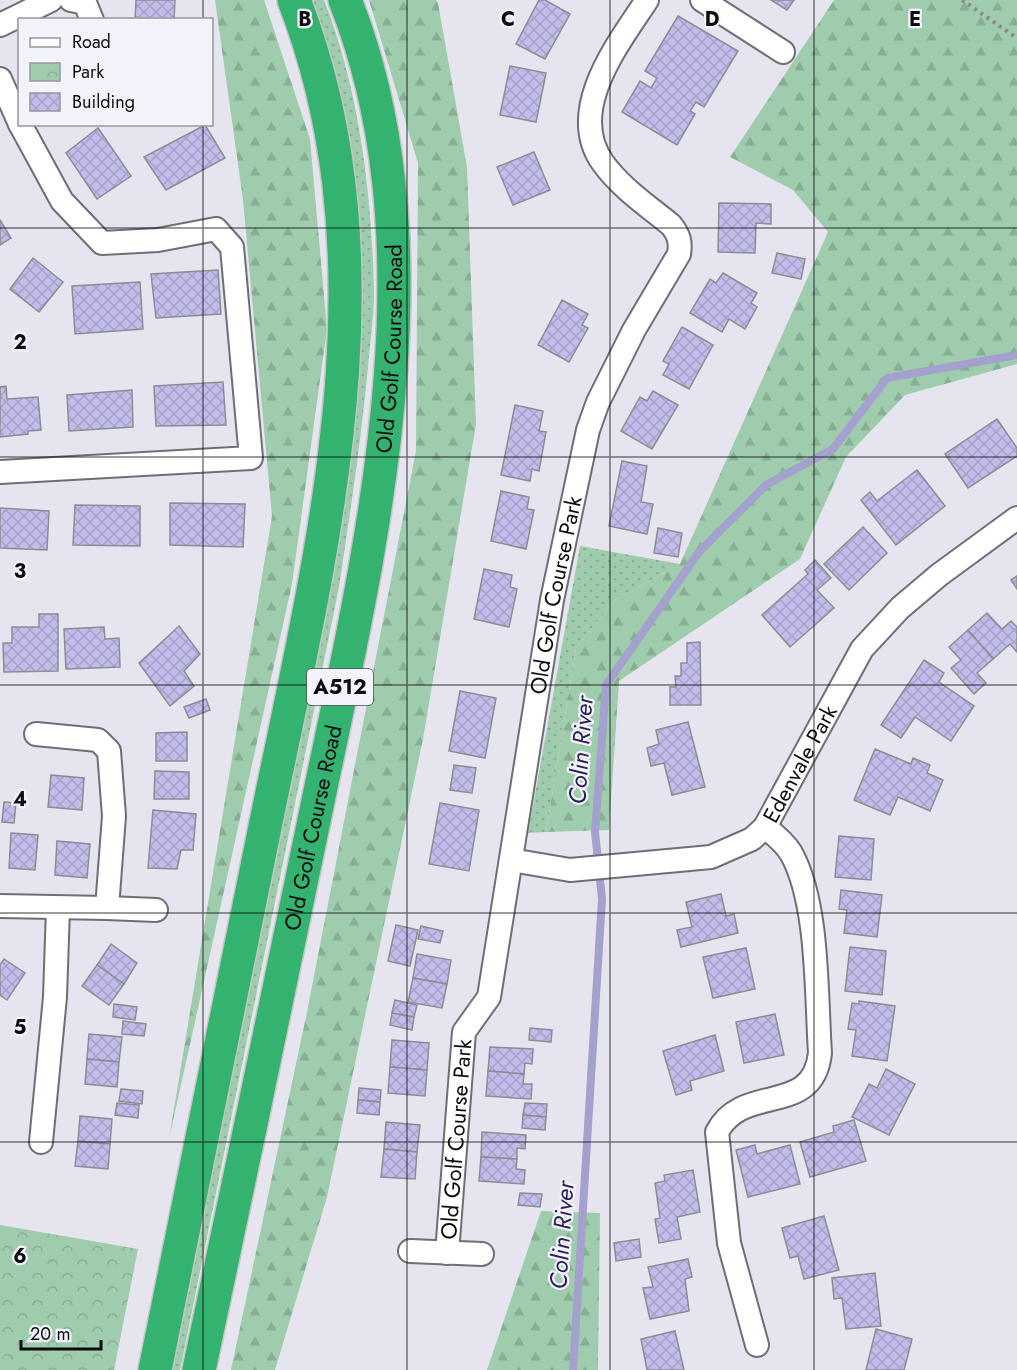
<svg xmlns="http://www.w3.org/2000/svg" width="1017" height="1370" font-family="Jost,sans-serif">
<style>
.grass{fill:url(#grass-dots)}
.forest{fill:url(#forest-firs)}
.park{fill:url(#park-crowns)}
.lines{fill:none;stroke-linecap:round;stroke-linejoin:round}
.stream{stroke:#a5a1ce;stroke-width:8}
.building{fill:url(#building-cross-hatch);stroke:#8d8c95;stroke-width:1.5}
.street-casing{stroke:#6f6e77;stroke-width:26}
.highway-casing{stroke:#c5c5c5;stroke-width:36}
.path{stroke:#8a8990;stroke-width:4;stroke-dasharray:3 4.5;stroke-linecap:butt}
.street{stroke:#fff;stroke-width:22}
.highway{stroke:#33b36f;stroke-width:33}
.grid{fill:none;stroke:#0c0c0f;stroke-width:1.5;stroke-opacity:0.55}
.labels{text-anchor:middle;stroke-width:4.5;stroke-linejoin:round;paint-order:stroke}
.shield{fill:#f3f3fc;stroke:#515156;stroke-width:1.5}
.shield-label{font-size:21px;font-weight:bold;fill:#0c0c0f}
.street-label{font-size:22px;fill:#0c0c0f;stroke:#f3f3fc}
.water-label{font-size:24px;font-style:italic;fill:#2a1e54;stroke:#f3f3fc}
.grid-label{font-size:20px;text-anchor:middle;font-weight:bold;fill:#0c0c0f;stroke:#f3f3fc;stroke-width:4.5;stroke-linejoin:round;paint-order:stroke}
</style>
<defs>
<pattern id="grass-dots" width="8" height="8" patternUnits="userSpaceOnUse" patternTransform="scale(1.5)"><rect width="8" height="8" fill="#9fccad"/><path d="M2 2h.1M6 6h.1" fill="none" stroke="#88ae94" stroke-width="1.8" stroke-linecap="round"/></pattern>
<pattern id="forest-firs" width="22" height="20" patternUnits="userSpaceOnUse" patternTransform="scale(1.5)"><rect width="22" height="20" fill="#9fccad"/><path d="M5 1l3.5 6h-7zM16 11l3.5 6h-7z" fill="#88ae94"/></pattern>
<pattern id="park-crowns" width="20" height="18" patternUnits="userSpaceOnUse" patternTransform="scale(1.5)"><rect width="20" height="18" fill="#9fccad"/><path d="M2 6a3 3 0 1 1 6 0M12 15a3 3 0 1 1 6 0" fill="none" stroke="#88ae94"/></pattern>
<pattern id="building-cross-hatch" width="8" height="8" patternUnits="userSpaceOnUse" patternTransform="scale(1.5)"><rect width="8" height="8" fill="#c1bdea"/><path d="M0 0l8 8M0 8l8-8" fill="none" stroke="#a5a1c8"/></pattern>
</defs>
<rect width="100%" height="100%" fill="#e6e5ef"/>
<g class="grass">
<path d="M306,0H324C360,91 372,197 374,294C374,318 370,343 368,367C361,441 350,514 339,587L180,1370H163L346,436Z"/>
<polygon points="580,546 680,564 615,600 576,648 546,832 528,833"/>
</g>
<g class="forest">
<polygon points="215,0 264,0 310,139 327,329 292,584 169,1139 272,516 243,200"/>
<polygon points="369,0 436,0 438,3 467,167 476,424 423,739 327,1197 275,1370 231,1370 307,1012 416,451 418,163"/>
<polygon points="834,0 1017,0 1017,364 905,395 846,457 800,559 619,681 609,830 546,832 576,648 615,600 680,564 828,232 793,190 730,157"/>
<polygon points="541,1211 600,1213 598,1370 487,1370"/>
</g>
<polygon class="park" points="0,1225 138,1249 114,1370 0,1370"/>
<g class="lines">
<polyline class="stream" points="573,1370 602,899 595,832 606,685 699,552 766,485 833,449 887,378 1017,355"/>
</g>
<g class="building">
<polygon points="136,0 175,0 174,20 135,20"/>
<polygon points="539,0 545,0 570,14 545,59 516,44"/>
<polygon points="771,0 794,0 787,10"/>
<polygon points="678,16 738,51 704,107 696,102 690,111 695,114 677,145 622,112 640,81 651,88 657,78 645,71"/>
<polygon points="510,66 546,73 536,122 500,115"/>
<polygon points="205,125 225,158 166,190 144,157"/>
<polygon points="98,128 131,176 97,199 66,153"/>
<polygon points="534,152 550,190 513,205 497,167"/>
<polygon points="719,203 771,204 771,224 756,223 755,253 718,252"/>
<polygon points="0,220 11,238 0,245"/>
<polygon points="777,253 805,259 801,279 772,273"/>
<polygon points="33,258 63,282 39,312 10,289"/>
<polygon points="218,270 221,314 156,318 151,274"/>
<polygon points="723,273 757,293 751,303 757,307 745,329 729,319 722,332 690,313 710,279 716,283"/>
<polygon points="140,282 143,329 75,334 72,286"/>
<polygon points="562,300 588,314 582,325 588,328 569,362 538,345"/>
<polygon points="682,327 713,345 689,389 663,375 669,364 663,361"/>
<polygon points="223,382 226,425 156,426 154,386"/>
<polygon points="6,386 7,399 38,397 41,430 28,431 28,434 0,437 0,387"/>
<polygon points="132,390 133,427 69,431 67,395"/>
<polygon points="653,391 678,405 652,449 621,431 640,397 647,401"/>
<polygon points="515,405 543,411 539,431 546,432 539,471 532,469 530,481 501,475"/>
<polygon points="997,419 1017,448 1017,456 968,488 945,454"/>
<polygon points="622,461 647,466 641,502 653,504 647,534 609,526"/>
<polygon points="917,470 945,506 896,545 861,500 870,492 877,501"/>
<polygon points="501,491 529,497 527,509 534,510 526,549 491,541"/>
<polygon points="170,503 245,504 243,547 170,545"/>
<polygon points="75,505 140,506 140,546 73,545"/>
<polygon points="0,508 49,511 47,550 0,548"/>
<polygon points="863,527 887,553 849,590 824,564"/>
<polygon points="658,528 682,533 678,557 654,553"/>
<polygon points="815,560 831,578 817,590 834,608 790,647 762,615 808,574 805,570"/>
<polygon points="484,569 512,575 510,587 517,589 509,627 474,619"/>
<polygon points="1017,576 1017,589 1011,580"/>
<polygon points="987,613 1002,629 1011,621 1017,627 1017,652 1010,644 993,659 968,630"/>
<polygon points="39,614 58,614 58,671 4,672 3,643 12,643 12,627 39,627"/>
<polygon points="179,626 200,654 184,671 194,686 170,706 139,663"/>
<polygon points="104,627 105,639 119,638 120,667 66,669 64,629"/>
<polygon points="968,630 993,659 977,673 986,683 974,694 951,668 961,660 949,647"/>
<polygon points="700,642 701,705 670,705 670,687 676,687 675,676 681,676 681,663 687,663 687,643"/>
<polygon points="924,660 944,673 939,682 974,706 951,741 915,717 901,738 881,725"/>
<polygon points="460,691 496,698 485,758 449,751"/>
<polygon points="206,699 210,710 189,718 184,707"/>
<polygon points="688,722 705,787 672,795 664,763 651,766 647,748 659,744 656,730"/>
<polygon points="187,732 187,761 156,761 156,733"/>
<polygon points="875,749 911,764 913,758 930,765 927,773 943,780 930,811 898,797 890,815 854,800"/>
<polygon points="454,765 476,768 472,793 450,790"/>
<polygon points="155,771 189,772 189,799 154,799"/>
<polygon points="51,775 84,778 82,810 48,807"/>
<polygon points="4,802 16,803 14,823 2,822"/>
<polygon points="440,803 479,810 469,871 429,864"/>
<polygon points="153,810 196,814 193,850 181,850 177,869 148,868"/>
<polygon points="11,833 38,835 35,870 9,868"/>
<polygon points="839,836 874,839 871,880 835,877"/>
<polygon points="57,841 90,844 87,878 55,875"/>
<polygon points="841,890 882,895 877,937 844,933 847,910 839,909"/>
<polygon points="721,894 726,916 734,914 738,933 681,947 677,930 692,927 686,902"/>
<polygon points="396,925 418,930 410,966 388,961"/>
<polygon points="421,926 443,931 440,943 418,939"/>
<polygon points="111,944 137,963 124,984 97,965"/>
<polygon points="850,947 886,951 882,995 845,991"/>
<polygon points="746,948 755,989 713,998 703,957"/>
<polygon points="417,954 451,960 447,984 413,978"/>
<polygon points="4,959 25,973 7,1000 0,995 0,965"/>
<polygon points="97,965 124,984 109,1005 82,986"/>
<polygon points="413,978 447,984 442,1008 408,1002"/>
<polygon points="395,1000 417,1005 414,1017 392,1013"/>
<polygon points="859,1001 895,1006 887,1061 852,1056 856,1030 848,1029 852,1003 859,1004"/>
<polygon points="114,1004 137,1007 135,1020 113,1017"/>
<polygon points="392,1013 414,1017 412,1030 390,1025"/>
<polygon points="775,1014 784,1055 744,1063 736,1022"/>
<polygon points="123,1021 146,1024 144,1036 122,1034"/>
<polygon points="530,1028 552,1030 551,1042 529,1040"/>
<polygon points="89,1034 122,1037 119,1062 87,1059"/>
<polygon points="715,1035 724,1071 690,1081 692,1090 676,1095 663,1051"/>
<polygon points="392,1040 429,1043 427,1070 390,1067"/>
<polygon points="490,1047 533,1049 532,1064 525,1063 524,1074 488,1071"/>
<polygon points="87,1059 119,1062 117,1087 85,1084"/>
<polygon points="390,1067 427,1070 425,1096 388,1093"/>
<polygon points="886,1069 915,1084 889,1135 852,1117 869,1084 877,1088"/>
<polygon points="488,1071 524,1074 523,1084 532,1084 531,1099 486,1096"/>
<polygon points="359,1088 381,1090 380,1102 358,1100"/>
<polygon points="121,1089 143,1091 142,1104 119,1101"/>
<polygon points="358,1100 380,1102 379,1115 357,1113"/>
<polygon points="117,1103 139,1105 138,1118 115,1115"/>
<polygon points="525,1103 547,1104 546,1117 523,1115"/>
<polygon points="523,1115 546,1117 545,1130 522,1128"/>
<polygon points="80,1116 112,1119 110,1144 78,1141"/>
<polygon points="854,1120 866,1161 810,1177 800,1142 834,1132 833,1126"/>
<polygon points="386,1122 420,1125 417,1152 384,1149"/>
<polygon points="482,1132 526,1135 525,1149 517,1148 517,1159 481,1157"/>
<polygon points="78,1141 110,1144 108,1169 75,1166"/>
<polygon points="755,1145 757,1154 790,1145 800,1184 748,1197 736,1150"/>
<polygon points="384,1149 417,1152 415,1179 381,1177"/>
<polygon points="481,1157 517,1159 516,1169 525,1170 524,1184 479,1181"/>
<polygon points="693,1170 700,1212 677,1217 681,1239 659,1243 655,1219 660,1218 655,1183 665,1181 664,1175"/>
<polygon points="520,1193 542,1194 540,1207 518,1205"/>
<polygon points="824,1216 839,1270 804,1279 798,1256 790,1258 782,1228"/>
<polygon points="639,1239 641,1257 616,1261 614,1243"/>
<polygon points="688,1259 692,1277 685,1279 689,1311 650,1319 643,1288 653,1287 648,1267"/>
<polygon points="875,1273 881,1326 846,1329 842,1298 834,1299 832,1278"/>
<polygon points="876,1329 912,1339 904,1370 866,1370"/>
<polygon points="675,1331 684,1370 647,1370 641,1339"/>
</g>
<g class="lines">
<g class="street-casing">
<g id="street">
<polyline points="71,0 85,3 92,20"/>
<polyline points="702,0 783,52"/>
<polyline points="0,25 51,0"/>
<polyline points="0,79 20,124"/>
<polyline points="0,472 251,458 232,247 216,229 158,240 102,243 62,201 20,124"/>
<path id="s1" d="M511,860L570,870L711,857L752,839L765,827L862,649L900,608L939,575L1017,518"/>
<polyline points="0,906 107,908 114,816 109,751 98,740 36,734"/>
<polyline points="107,908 156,910"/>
<polyline points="41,1142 55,997 58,908"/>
<polyline points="410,1251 482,1254"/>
<path id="s2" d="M447,1253L464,1032L489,997L552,600L588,430L598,402L634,330L679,254C681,242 679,235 671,225C648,206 621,188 603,163C565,110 619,43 647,0"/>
<path d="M757,1345L729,1243L717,1132C743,1082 813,1118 820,1053C816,995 819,903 791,853C785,843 774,834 765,827"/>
</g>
</g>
<g class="highway-casing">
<g id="highway">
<path d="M155,1370C191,1189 228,1008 265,827C320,556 398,269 294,0"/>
<path id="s3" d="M199,1370C237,1192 274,1013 311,835C365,571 448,260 345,0"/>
</g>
</g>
<polyline class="path" points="962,0 1017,38"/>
<use href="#street" class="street"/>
<use href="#highway" class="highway"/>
</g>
<path class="grid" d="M203,0V20M407,0V1370M610,0V1370M814,0V1370M203,124V1370M0,228H1017M0,457H1017M0,685H1017M0,913H1017M0,1142H1017"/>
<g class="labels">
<rect class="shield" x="307" y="669" width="66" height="36" rx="4.5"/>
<g class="shield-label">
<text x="340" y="694">A512</text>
</g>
<g class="street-label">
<text dy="8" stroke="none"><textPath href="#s3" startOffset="1040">Old Golf Course Road</textPath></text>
<text dy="8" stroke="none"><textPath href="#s2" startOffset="672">Old Golf Course Park</textPath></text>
<text dy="8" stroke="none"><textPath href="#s1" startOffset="336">Edenvale Park</textPath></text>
<text dy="8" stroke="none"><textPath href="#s3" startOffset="554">Old Golf Course Road</textPath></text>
<text dy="8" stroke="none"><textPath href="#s2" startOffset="114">Old Golf Course Park</textPath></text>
</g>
<g class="water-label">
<text transform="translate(581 750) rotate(-86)" y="8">Colin River</text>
<text transform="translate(562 1235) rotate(-86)" y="8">Colin River</text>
</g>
</g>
<g class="grid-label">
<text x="305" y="26">B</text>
<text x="508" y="26">C</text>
<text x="712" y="26">D</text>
<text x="915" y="26">E</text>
<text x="20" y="349">2</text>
<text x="20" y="578">3</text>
<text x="20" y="806">4</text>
<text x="20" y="1034">5</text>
<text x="20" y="1263">6</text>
</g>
<rect x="18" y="18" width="195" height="108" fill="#f3f3fc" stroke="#97979d" stroke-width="1.5"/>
<rect x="30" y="38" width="30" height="9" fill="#ffffff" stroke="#97979d" stroke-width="1.5"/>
<text x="72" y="48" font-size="18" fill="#0c0c0f">Road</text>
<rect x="30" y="63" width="30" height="18" fill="url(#park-crowns)" stroke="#97979d" stroke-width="1.5"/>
<text x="72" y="78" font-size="18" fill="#0c0c0f">Park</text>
<rect x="30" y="93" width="30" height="18" fill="url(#building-cross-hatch)" stroke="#97979d" stroke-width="1.5"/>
<text x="72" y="108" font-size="18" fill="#0c0c0f">Building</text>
<path d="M21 1340v9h80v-9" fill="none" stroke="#0c0c0f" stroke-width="3"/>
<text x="30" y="1340" font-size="18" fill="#0c0c0f" stroke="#f3f3fc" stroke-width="4.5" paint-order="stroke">20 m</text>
</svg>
